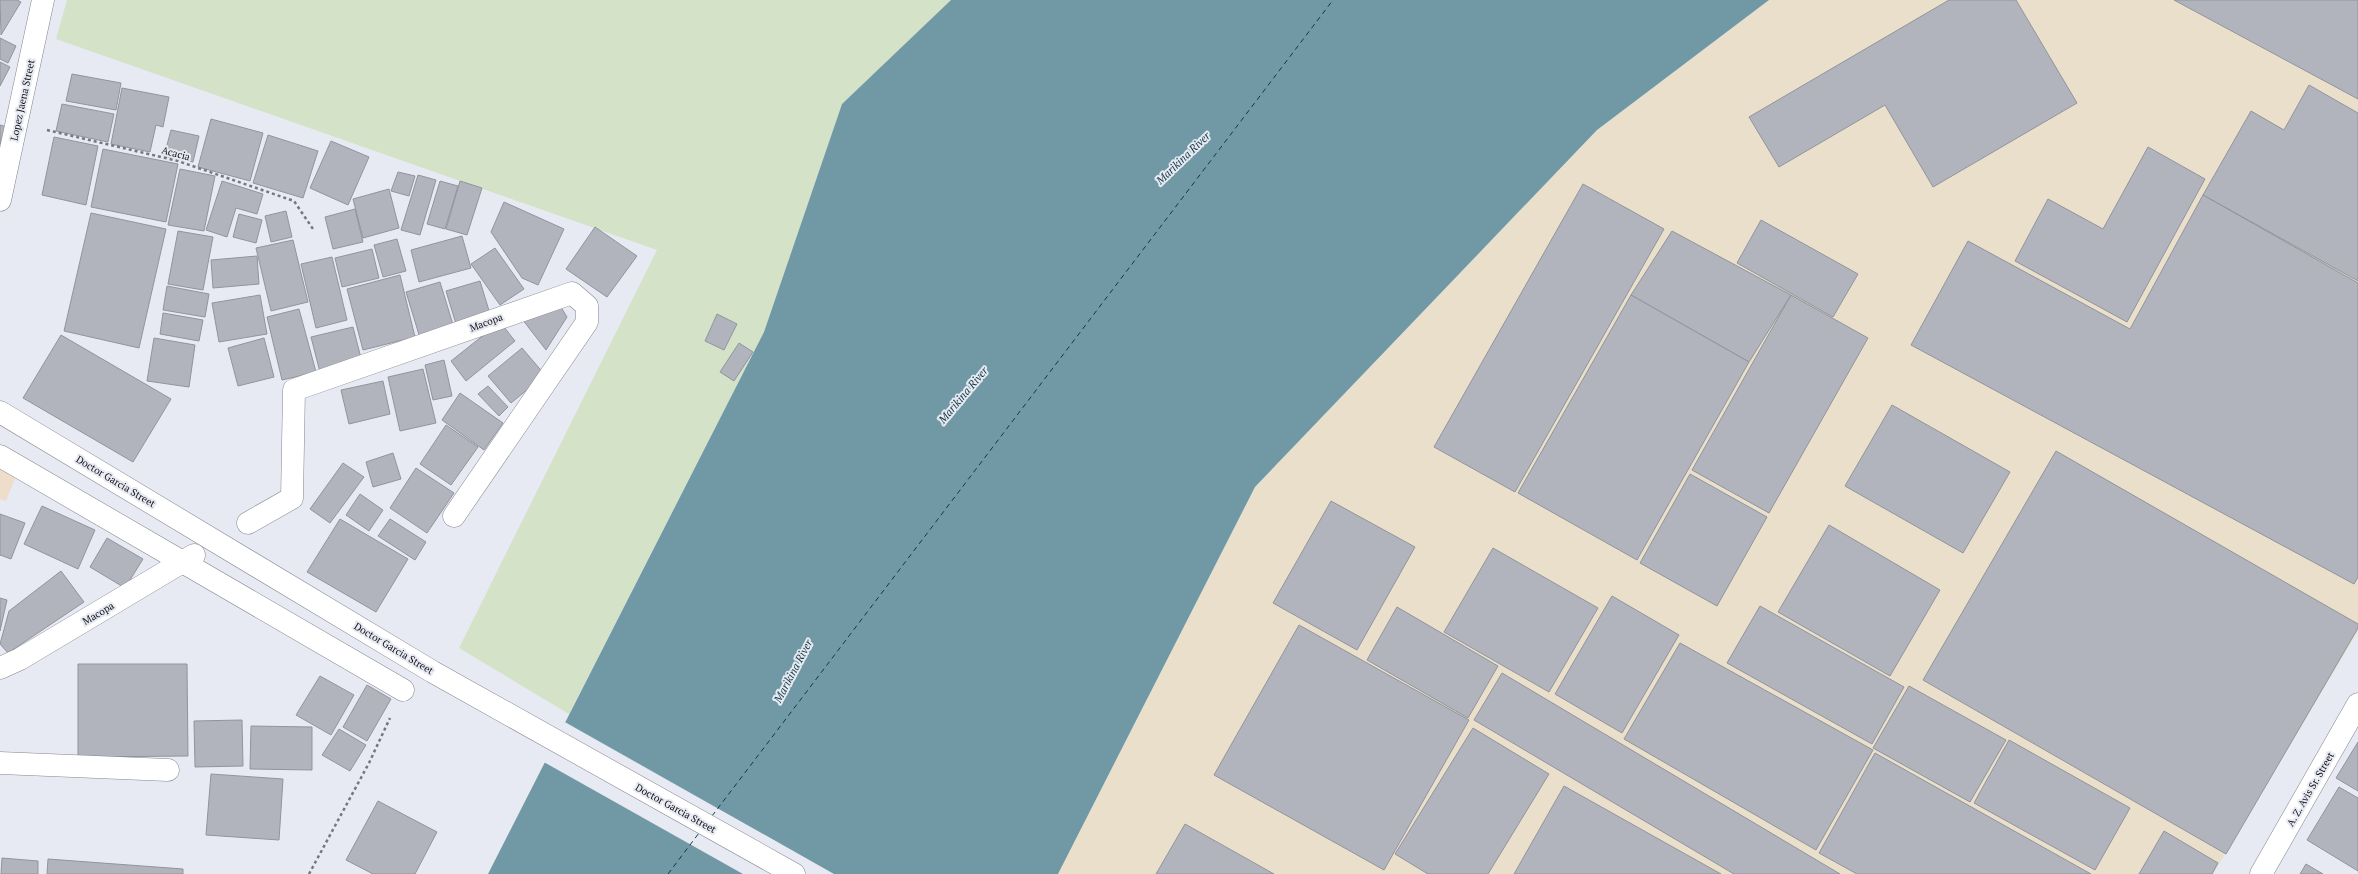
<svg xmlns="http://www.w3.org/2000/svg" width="2358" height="874" font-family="'PT Serif',serif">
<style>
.industrial{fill:#e9dfca}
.medical{fill:#efddcc}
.green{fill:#d4e2c8}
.water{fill:#7199a5}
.pier{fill:#e7eaf3}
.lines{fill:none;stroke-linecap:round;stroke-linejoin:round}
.ferry{stroke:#113842;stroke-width:1;stroke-dasharray:5 4;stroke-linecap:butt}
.building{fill:#b1b4bd;stroke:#91949c}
.service-casing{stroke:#84868f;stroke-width:23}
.minor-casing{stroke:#84868f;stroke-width:23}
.tertiary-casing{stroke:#84868f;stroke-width:23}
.path{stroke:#75777d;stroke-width:2.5;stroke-dasharray:3 3;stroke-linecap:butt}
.service{stroke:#fff;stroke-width:22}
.minor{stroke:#fff;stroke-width:22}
.tertiary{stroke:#fff;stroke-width:22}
.labels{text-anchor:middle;stroke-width:4;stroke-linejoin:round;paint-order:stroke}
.street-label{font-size:10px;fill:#101114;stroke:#e7eaf3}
.water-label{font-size:11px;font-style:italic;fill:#113842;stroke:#e7eaf3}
</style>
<rect width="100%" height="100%" fill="#e7eaf3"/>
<polygon class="industrial" points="1769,0 2358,0 2358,631 2213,874 1058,874 1255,487 1597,130"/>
<polygon class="medical" points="0,467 16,476 6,501 0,499"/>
<polygon class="green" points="67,0 951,0 842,104 764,332 569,714 459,648 657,250 56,39"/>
<polygon class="water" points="951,0 1769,0 1597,130 1255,487 1058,874 488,874 764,332 842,104"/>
<polygon class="pier" points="563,721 834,874 743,874 542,761"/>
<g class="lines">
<g class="ferry">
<polyline points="712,816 1333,0"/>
<polyline points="668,874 699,833"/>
</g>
</g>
<g class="building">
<polygon points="0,0 17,0 21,2 1,35"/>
<polygon points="1949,0 2016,0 2077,103 1933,187 1885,105 1779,167 1749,117"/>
<polygon points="2174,0 2358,0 2358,99"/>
<polygon points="0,38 16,46 8,63 0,59"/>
<polygon points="0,62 10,67 0,86"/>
<polygon points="72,74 121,83 116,110 66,101"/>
<polygon points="2309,85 2358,113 2358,281 2203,195 2251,111 2284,130"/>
<polygon points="122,88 169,97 163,127 156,125 150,152 111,144"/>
<polygon points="62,104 114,114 108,142 56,131"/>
<polygon points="211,119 263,133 250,181 198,167"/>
<polygon points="0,125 7,127 0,144"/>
<polygon points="171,130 199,136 193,162 164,156"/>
<polygon points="268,135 318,151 303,198 253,183"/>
<polygon points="54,137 98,146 86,205 42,195"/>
<polygon points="331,141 369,157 348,205 310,188"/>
<polygon points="2148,147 2205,179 2127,322 2015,261 2048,199 2103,229"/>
<polygon points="103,149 178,164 166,222 91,207"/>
<polygon points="180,169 215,176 204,231 168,225"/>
<polygon points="398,172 415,176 409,196 391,191"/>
<polygon points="418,175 436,180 420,235 401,230"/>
<polygon points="222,181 263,194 257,214 236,208 227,237 206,230"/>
<polygon points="440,181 458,186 445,229 427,224"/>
<polygon points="460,181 482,188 467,235 446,229"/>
<polygon points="1583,184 1664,229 1515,492 1434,447"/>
<polygon points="389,189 399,228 363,238 353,199"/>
<polygon points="2203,195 2358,283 2358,577 2354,584 1911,345 1968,241 2130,329"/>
<polygon points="504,202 564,229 538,285 522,278 491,232"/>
<polygon points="355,209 363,242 333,249 325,217"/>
<polygon points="286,211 292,237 271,242 265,216"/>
<polygon points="91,213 166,229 139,348 64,331"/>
<polygon points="239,214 262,220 256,243 233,237"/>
<polygon points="1761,220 1858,274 1833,317 1737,263"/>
<polygon points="595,227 637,256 607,297 566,269"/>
<polygon points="178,231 213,237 203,290 168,284"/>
<polygon points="1672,231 1791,295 1749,362 1631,295"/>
<polygon points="462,236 471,268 419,282 411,250"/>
<polygon points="397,239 406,271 383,277 374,245"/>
<polygon points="293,240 308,302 271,311 256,248"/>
<polygon points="495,248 524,289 500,305 471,264"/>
<polygon points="372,249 379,278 342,287 335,258"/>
<polygon points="257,256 259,284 213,288 211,260"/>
<polygon points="332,257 347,320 316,328 301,264"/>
<polygon points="400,275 415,337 363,350 347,289"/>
<polygon points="480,281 490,314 456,324 446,291"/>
<polygon points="440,282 454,328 420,338 406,292"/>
<polygon points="167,286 209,294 205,317 163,310"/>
<polygon points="260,295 267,334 219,342 212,303"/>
<polygon points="1631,295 1749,362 1637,560 1518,493"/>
<polygon points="1791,295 1868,338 1769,513 1692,470"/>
<polygon points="559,304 567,317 546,350 519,315"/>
<polygon points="299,309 316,372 282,380 267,317"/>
<polygon points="163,313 203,320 199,341 160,334"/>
<polygon points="717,314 737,324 724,350 705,341"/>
<polygon points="500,322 515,341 466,381 451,361"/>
<polygon points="353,327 362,362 320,372 311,337"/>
<polygon points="61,335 171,399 133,462 23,398"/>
<polygon points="154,338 195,345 189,387 147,381"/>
<polygon points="264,338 274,377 238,386 228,348"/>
<polygon points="739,343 753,352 734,381 720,372"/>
<polygon points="522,348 545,375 511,403 488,376"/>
<polygon points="444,360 452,396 433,400 425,365"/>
<polygon points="423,369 436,423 400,431 388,377"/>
<polygon points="383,381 390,414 349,424 341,390"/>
<polygon points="488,386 508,407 499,416 478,394"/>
<polygon points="460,393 503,423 484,450 442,420"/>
<polygon points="1892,405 2010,472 1963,553 1845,486"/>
<polygon points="446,425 478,447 451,485 420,464"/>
<polygon points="2056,451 2358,624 2358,628 2226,854 1923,680"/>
<polygon points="393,453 401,479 373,487 366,462"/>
<polygon points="343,463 364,477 330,523 310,509"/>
<polygon points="416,468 454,493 427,533 390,508"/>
<polygon points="1690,474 1767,517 1717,606 1640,563"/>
<polygon points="360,494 383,510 369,531 346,515"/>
<polygon points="1331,501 1415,547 1357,650 1273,603"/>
<polygon points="42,506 95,530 78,569 24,544"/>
<polygon points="0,514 25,523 11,559 0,555"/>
<polygon points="340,519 408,559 376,612 307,572"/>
<polygon points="390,519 426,542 415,560 378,536"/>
<polygon points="1829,525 1940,590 1890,676 1778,612"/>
<polygon points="107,538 143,559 125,588 90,567"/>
<polygon points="1493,548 1598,608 1549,692 1444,632"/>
<polygon points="61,571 84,602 8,653 0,644 9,611"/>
<polygon points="1612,596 1679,635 1622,733 1555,694"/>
<polygon points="0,598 7,600 0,631"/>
<polygon points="1760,606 1904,687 1872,744 1727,663"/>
<polygon points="1397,607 1498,666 1468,718 1367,660"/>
<polygon points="1299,625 1469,720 1384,870 1214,775"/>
<polygon points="1680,643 1873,750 1816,850 1624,739"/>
<polygon points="78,664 187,664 188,756 78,757"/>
<polygon points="1502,673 1840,874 1734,874 1474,720"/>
<polygon points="320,676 354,695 331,735 296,715"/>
<polygon points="367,685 391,699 367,741 343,727"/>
<polygon points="1909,686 2006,740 1970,802 1873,748"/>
<polygon points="242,720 243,766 195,767 194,721"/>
<polygon points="251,726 312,727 312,770 250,769"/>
<polygon points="1473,728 1549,774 1488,874 1428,874 1395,854"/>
<polygon points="339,729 366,745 350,771 322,755"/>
<polygon points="2009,740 2130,808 2095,870 1974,803"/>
<polygon points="2358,742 2358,791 2336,778"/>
<polygon points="1875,753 2091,874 1857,874 1819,853"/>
<polygon points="211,774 283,779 279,840 206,835"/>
<polygon points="1564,786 1721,874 1514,874"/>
<polygon points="2339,787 2358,798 2358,871 2307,840"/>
<polygon points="378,801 437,832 415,874 373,874 346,860"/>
<polygon points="1185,824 1274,874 1156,874"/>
<polygon points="2164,831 2218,863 2212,874 2139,874"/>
<polygon points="2,858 38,861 38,874 1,874"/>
<polygon points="48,859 183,869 183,874 47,874"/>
<polygon points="2306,864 2323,874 2300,874"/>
</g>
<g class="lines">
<g class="service-casing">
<g id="service">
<polyline points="0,456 403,690"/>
<polyline points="248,523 292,498 294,390 572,293 587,306 587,322 454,516"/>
<polyline points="0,763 168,770"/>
</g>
</g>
<g class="minor-casing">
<g id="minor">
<polyline points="0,668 20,659 194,555"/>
<polyline points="2261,874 2358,704"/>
</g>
</g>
<g class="tertiary-casing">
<g id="tertiary">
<polyline points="0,200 43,0"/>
<polyline points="0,412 433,672 794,874"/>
</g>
</g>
<g class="path">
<polyline points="47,130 178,161 294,201 313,229"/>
<polyline points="309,874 369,763 390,718"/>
</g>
<use href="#service" class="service"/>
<use href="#minor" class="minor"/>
<use href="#tertiary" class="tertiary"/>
</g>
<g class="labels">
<g class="street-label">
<text transform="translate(22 100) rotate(-78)" y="4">Lopez Jaena Street</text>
<text transform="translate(176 153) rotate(15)" y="4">Acacia</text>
<text transform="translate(486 322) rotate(-20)" y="4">Macopa</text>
<text transform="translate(116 481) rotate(31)" y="4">Doctor Garcia Street</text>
<text transform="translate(98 613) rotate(-31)" y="4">Macopa</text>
<text transform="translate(394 648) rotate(31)" y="4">Doctor Garcia Street</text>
<text transform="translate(2310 789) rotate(-60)" y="4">A. Z. Avis Sr. Street</text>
<text transform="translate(676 808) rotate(29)" y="4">Doctor Garcia Street</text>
</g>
<g class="water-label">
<text transform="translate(1183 158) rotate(-44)" y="4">Marikina River</text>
<text transform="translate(963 395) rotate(-50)" y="4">Marikina River</text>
<text transform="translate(793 671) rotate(-62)" y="4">Marikina River</text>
</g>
</g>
</svg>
